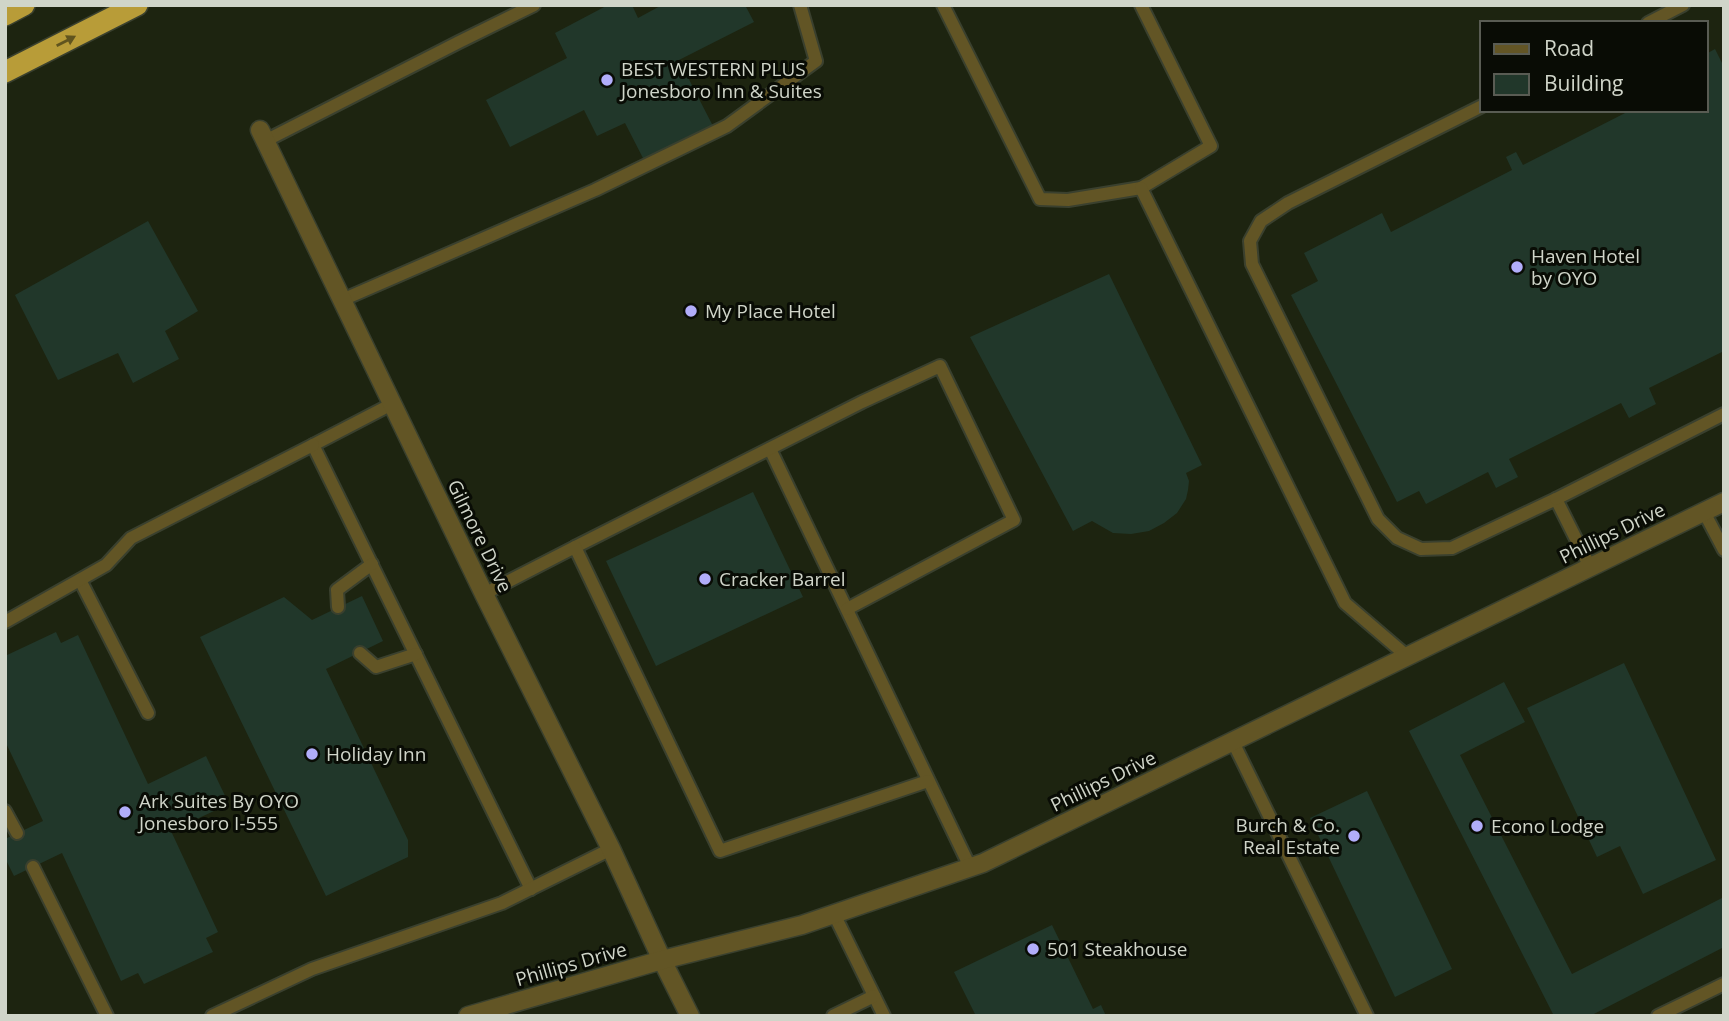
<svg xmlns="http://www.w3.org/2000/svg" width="1729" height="1021" font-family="'Open Sans',sans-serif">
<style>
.building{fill:#21372a}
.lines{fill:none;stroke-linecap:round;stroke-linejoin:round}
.service-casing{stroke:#3a402e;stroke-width:16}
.minor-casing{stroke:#3a402e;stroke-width:21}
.tertiary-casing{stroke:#3a402e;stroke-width:21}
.motorway-casing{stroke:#3a402e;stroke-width:24}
.service{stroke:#625525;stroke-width:12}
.minor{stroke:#625525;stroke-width:18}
.tertiary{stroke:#625525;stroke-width:18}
.motorway{stroke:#b89c38;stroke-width:21}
.oneway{fill:#60541e}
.poi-dot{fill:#b1adfa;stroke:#090c05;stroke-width:2.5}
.labels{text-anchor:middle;stroke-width:6;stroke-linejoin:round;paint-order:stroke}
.poi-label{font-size:19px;fill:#d0d5c9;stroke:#090c05;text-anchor:start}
.street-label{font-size:19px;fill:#d0d5c9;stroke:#090c05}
</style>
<rect width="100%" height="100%" fill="#1d2410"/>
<g class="building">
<polygon points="608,5 632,5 638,18 662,5 745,5 754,22 679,60 714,128 645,162 625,123 597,136 584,110 510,147 486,100 567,58 555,33"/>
<polygon points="1715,49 1724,67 1724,351 1649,388 1656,404 1629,418 1621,403 1509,459 1518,477 1496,488 1488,472 1426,504 1419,491 1397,502 1291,295 1318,281 1304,253 1382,213 1391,232 1512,170 1506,157 1516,152 1523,165 1631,110 1706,110 1706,54"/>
<polygon points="148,221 198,311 165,331 179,359 133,383 118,353 58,380 15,295"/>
<polygon points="1109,274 1202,465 1186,473 1189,481 1188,490 1186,499 1177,513 1164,523 1149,531 1131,534 1113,533 1092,521 1073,531 970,337"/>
<polygon points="753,492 803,597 656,666 606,561"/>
<polygon points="362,596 383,641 326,669 408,840 408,857 326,896 200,637 284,597 312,620"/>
<polygon points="56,632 61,643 78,635 148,784 206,756 229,804 171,831 218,932 206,938 213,952 144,984 138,973 121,981 62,853 14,876 5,858 5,839 43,821 5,741 5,656"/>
<polygon points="1624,663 1716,860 1643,894 1620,846 1597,857 1527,708"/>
<polygon points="1504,682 1525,722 1460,755 1572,974 1724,897 1724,947 1590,1016 1554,1016 1409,731"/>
<polygon points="1367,791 1452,969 1395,997 1310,818"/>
<polygon points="1052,925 1093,1009 1101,1005 1106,1016 976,1016 954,972"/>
</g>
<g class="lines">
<g class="service-casing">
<g id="service">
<polyline points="943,5 1040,199 1068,200 1141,188 1211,146 1141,5"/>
<polyline points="1648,23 1683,5"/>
<polyline points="1482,106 1288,203 1261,221 1250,241 1252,264 1378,519 1397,538 1421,549 1452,548 1556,499 1590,567"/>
<polyline points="265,141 459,42 534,5"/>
<polyline points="1141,188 1345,603 1408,657"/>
<polyline points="342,300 595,190 727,126 816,61 800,5"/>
<polyline points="392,404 313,445 531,889"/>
<polyline points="770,449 970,867"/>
<polyline points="1556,499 1724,414"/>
<polyline points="1704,512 1724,550"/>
<polyline points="575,547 862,402 940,366 1014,520 847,609"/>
<polyline points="80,580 148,713"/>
<polyline points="484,594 575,547 720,851 928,781"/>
<polyline points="338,607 337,590 372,564"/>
<polyline points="5,622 106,565 131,538 313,445"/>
<polyline points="360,653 376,667 416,654"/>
<polyline points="1233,742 1367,1016"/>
<polyline points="5,811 17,833"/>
<polyline points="33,867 107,1016"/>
<polyline points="834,914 884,1016"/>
<polyline points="212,1016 312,969 502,903 611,849"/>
<polyline points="833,1016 874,996"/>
<polyline points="1658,1016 1724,984"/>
</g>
</g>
<g class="minor-casing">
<polyline id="minor" points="260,130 484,594 611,849 662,960 690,1016"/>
</g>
<g class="tertiary-casing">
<polyline id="tertiary" points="468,1016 662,960 802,925 983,863 1724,502"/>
</g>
<g class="motorway-casing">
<g id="motorway">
<polyline points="5,15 24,5"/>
<polyline points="5,72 137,5"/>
</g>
</g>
<use href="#service" class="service"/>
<use href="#minor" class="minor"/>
<use href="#tertiary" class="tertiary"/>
<use href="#motorway" class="motorway"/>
</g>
<defs><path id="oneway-solid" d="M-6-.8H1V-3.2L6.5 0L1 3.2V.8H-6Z" transform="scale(1.75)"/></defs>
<use class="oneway" href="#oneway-solid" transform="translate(66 41) rotate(-27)"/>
<g class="poi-dot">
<circle cx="607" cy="80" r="7"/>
<circle cx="1517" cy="267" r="7"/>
<circle cx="691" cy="311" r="7"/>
<circle cx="705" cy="579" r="7"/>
<circle cx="312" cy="754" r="7"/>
<circle cx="125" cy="812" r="7"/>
<circle cx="1477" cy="826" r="7"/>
<circle cx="1354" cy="836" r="7"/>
<circle cx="1033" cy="949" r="7"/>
</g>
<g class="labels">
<g class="poi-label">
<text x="621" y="76">BEST WESTERN PLUS<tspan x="621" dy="22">Jonesboro Inn &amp; Suites</tspan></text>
<text x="1531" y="263">Haven Hotel<tspan x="1531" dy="22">by OYO</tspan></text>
<text x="705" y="318">My Place Hotel</text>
<text x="719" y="586">Cracker Barrel</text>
<text x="326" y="761">Holiday Inn</text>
<text x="139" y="808">Ark Suites By OYO<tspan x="139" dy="22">Jonesboro I-555</tspan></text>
<text x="1340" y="832" text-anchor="end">Burch &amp; Co.<tspan x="1340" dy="22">Real Estate</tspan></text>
<text x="1491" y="833">Econo Lodge</text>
<text x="1047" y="956">501 Steakhouse</text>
</g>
<g class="street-label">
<text transform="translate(1612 533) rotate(-26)" y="7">Phillips Drive</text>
<text transform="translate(480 536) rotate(64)" y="7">Gilmore Drive</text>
<text transform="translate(1103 781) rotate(-26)" y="7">Phillips Drive</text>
<text transform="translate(571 964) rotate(-16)" y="7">Phillips Drive</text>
</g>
</g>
<rect width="1729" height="1021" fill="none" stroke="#d0d5c9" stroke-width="14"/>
<rect x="1480" y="21" width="228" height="91" fill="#090c05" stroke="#595c53" stroke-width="2"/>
<rect x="1494" y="44" width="35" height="10" fill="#625525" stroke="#595c53" stroke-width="2"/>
<text x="1544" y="56" font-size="21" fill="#d0d5c9">Road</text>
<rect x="1494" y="74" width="35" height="21" fill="#21372a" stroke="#595c53" stroke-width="2"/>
<text x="1544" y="91" font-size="21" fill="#d0d5c9">Building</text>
</svg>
